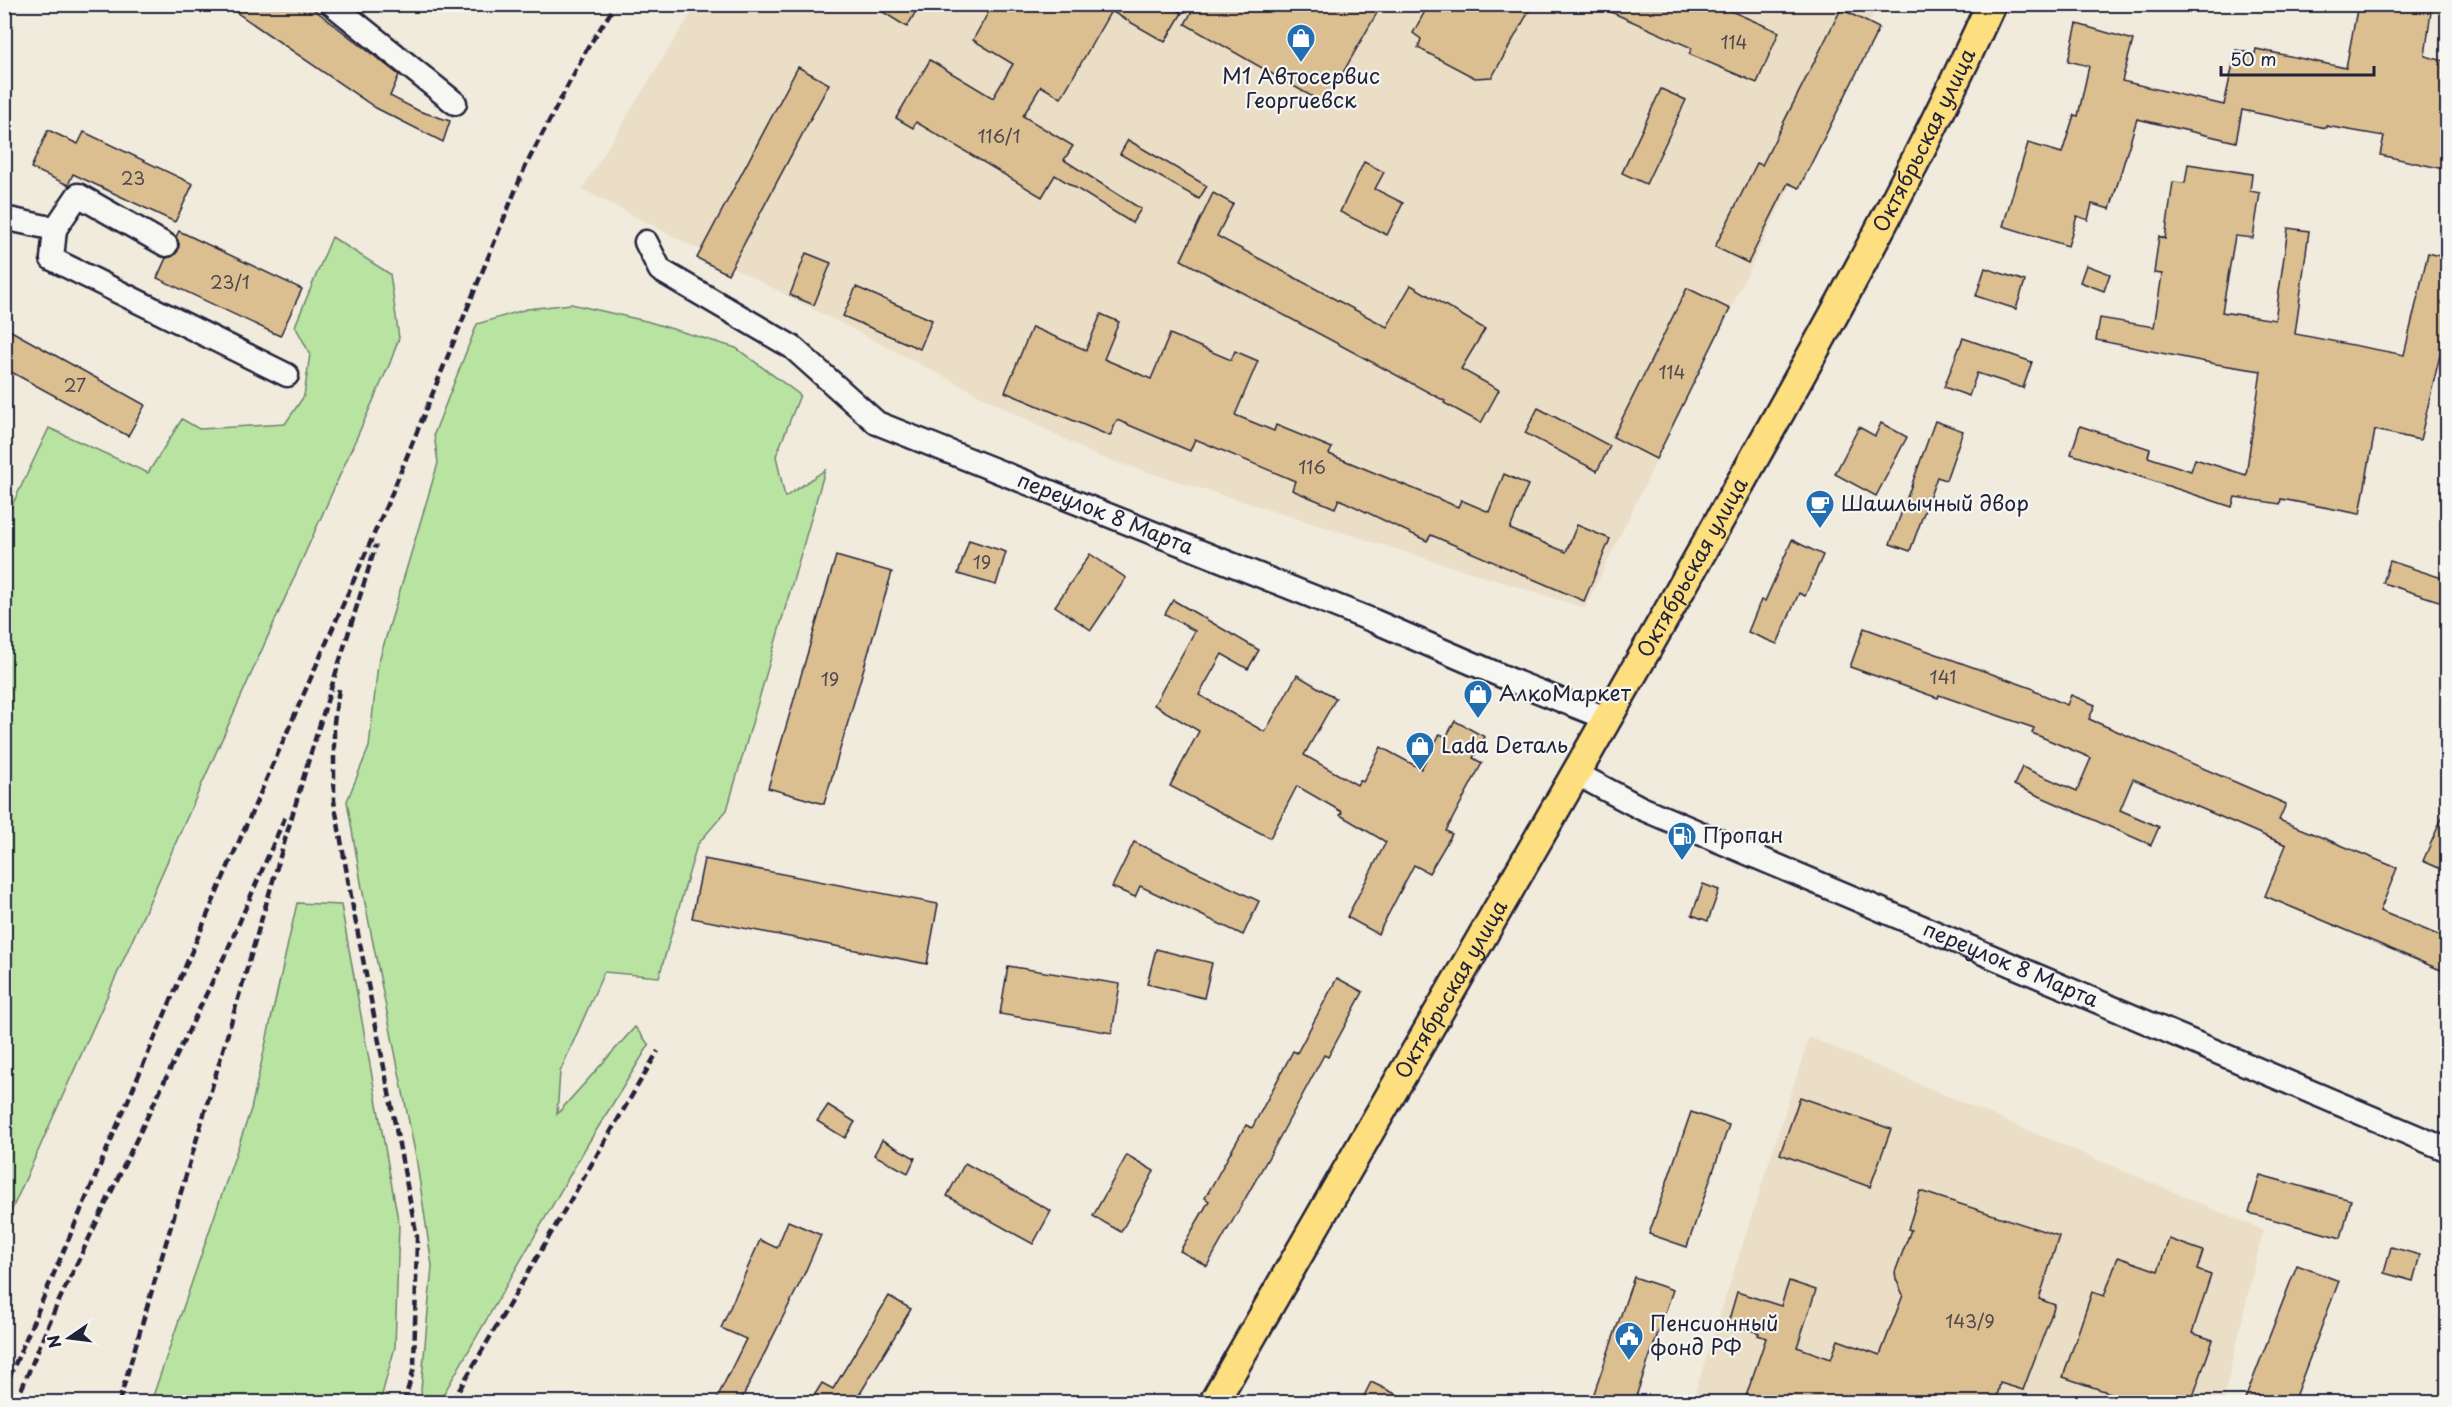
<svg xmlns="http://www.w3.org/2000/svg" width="2452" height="1407" font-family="'Playpen Sans',sans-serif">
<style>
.built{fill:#ebdec7}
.green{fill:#b8e3a1;stroke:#6d826e;stroke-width:1.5}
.building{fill:#dcbf90;stroke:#22223b;stroke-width:1.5}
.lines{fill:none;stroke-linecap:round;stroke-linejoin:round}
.minor-casing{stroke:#22223b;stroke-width:27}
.major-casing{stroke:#22223b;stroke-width:33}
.minor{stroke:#f6f6f2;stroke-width:22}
.major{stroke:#fedf80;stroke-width:28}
.rail{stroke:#22223b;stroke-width:4.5;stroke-dasharray:9 4.5;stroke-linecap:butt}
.labels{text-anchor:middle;stroke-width:4.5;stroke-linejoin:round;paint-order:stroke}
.number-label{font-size:18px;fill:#504950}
.poi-label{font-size:21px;fill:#22223b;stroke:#f6f6f2;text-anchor:start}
.street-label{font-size:21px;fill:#22223b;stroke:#f6f6f2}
</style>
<rect width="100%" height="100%" fill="#f1ebde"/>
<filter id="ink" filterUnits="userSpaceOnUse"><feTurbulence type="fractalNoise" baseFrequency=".0167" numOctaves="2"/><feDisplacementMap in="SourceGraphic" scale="12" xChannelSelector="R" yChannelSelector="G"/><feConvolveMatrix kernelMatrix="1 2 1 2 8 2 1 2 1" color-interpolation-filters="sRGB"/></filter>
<g filter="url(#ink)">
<g class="built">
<polygon points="696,5 1878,5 1585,608 1099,457 582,189"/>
<polygon points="1809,1037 2263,1230 2223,1402 1692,1402"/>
</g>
<g class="green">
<polygon points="332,237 390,274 399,338 390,363 5,1225 5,520 49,428 148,473 182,419 199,429 285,424 304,396 310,354 295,326"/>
<polygon points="571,304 646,321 736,348 800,395 776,456 785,497 825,470 727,810 697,845 659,977 604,972 560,1072 557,1114 635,1027 649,1045 589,1142 439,1402 422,1402 421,1390 432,1266 416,1157 362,888 347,801 369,747 378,664 438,463 434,434 477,324 527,309"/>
<polygon points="297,903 341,905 399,1225 395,1347 380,1402 151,1402 251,1109"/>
</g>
<g class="building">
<polygon points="224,4 307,4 399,75 390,96 419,111 450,121 443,142 376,108"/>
<polygon points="870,4 920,4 907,27"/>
<polygon points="993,4 1167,4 1182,13 1165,42 1111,11 1061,98 1041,86 1023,116 1073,146 1064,160 1141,209 1132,223 1055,175 1042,197 916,122 913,128 896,118 930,60 993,98 1013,64 973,40"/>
<polygon points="1196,4 1382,4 1325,104 1185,24"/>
<polygon points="1429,4 1533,4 1492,77 1475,78 1418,48 1421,39 1413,33"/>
<polygon points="1593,4 1715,4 1779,32 1757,83 1689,54 1692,48"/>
<polygon points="2358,4 2432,4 2425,56 2448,62 2448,170 2380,155 2384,136 2326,126 2326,128 2242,110 2236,142 2137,119 2110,209 2092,204 2088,220 2077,216 2068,246 2003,226 2028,143 2062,153 2074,115 2078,116 2089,66 2068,61 2077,24 2133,40 2122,81 2224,105 2236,50 2255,54 2256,49 2346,68"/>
<polygon points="1841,9 1879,28 1799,188 1788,183 1748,263 1715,247 1757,163 1762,165"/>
<polygon points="798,67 829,84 728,274 697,258"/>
<polygon points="1661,89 1686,100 1646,184 1622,173"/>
<polygon points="48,130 78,144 84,132 193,184 175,222 73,174 68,185 31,168"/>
<polygon points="1128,140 1207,186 1199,199 1120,154"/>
<polygon points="1364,162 1384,172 1375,189 1403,203 1387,235 1340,212"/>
<polygon points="2188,164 2252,174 2250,191 2260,193 2253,238 2235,236 2222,312 2275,320 2288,228 2309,231 2295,334 2404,355 2428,253 2448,258 2448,321 2420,440 2375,430 2360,514 2281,499 2280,504 2235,497 2232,507 2071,454 2080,426 2150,449 2148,457 2191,471 2195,459 2246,475 2261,371 2216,364 2096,340 2100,318 2154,327 2162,274 2154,273 2159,236 2165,239 2173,182 2185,183"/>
<polygon points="1213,193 1233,204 1217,236 1387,327 1411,285 1485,329 1461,369 1499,390 1481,423 1444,403 1445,401 1181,260"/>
<polygon points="179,231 302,289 280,336 157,278 166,258 173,256 178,251 179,244 176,237"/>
<polygon points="806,253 831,263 814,305 790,295"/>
<polygon points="2086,265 2110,274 2104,291 2080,282"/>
<polygon points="1985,268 2025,281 2016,309 1976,296"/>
<polygon points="856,287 932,320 920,349 843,316"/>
<polygon points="1687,288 1730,309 1656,459 1613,437"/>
<polygon points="1101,314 1119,322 1104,359 1151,379 1170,334 1231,360 1235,351 1258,361 1235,415 1274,431 1276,425 1332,448 1329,454 1458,507 1461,500 1489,512 1504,474 1528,485 1510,529 1566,552 1577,525 1610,539 1584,601 1431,535 1427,541 1339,499 1335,508 1292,490 1295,481 1195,439 1190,451 1117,420 1110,436 1005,392 1032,327 1086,350"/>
<polygon points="4,327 145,405 128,436 4,368"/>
<polygon points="1963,338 2032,362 2023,388 1977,373 1969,396 1944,387"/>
<polygon points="1538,408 1610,446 1597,471 1525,433"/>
<polygon points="1935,421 1963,431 1946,480 1937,477 1910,551 1890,544"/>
<polygon points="1881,423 1907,437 1876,496 1835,474 1859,427 1875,436"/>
<polygon points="969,540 1006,552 996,585 958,574"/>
<polygon points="1792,540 1823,555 1805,596 1799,593 1777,644 1748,632 1761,600 1765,601"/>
<polygon points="1090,554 1126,578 1091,630 1055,606"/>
<polygon points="836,556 892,572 824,804 768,788"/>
<polygon points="2390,561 2448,580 2448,604 2383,583"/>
<polygon points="1173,600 1259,650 1248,669 1222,654 1199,695 1265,732 1297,675 1336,698 1304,755 1357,785 1360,780 1363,782 1381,747 1421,769 1440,734 1446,737 1455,721 1485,737 1473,758 1482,763 1446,831 1452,834 1429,873 1414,865 1378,934 1347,917 1386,842 1340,815 1342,812 1297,786 1270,838 1170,786 1199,731 1154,705 1195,631 1165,614"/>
<polygon points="1864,628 2034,689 2034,691 2067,705 2071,695 2095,705 2089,719 2286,804 2279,820 2397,868 2380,911 2448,939 2448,973 2265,896 2286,845 2133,779 2120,810 2159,827 2151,845 2014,785 2022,767 2077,791 2091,758 2032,733 2034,728 1939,695 1938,698 1850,667"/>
<polygon points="2448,804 2448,872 2423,861"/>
<polygon points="1134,842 1259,901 1243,935 1140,886 1135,897 1112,887"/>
<polygon points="704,859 938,904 927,964 692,918"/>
<polygon points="1703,884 1719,890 1708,921 1692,915"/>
<polygon points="1156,949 1212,963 1204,998 1147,984"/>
<polygon points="1008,966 1120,984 1112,1033 1000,1014"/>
<polygon points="1337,978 1363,992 1328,1057 1324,1055 1275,1146 1207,1266 1180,1251 1209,1201 1205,1198 1246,1125 1252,1128 1293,1051 1297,1053"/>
<polygon points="1800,1097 1891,1129 1870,1187 1780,1154"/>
<polygon points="828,1105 855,1122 845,1138 817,1121"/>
<polygon points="1691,1112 1729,1125 1687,1247 1649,1234"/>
<polygon points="882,1140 915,1158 908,1173 874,1155"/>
<polygon points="1127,1155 1154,1171 1121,1232 1093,1216"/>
<polygon points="965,1163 1051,1211 1033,1244 947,1196"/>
<polygon points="2260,1175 2351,1200 2341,1238 2249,1213"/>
<polygon points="1920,1191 2059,1236 2039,1299 2055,1305 2023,1390 2000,1383 1996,1402 1744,1402 1766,1338 1758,1335 1759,1333 1728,1323 1737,1292 1781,1306 1789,1281 1816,1290 1797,1347 1831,1359 1838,1340 1880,1355 1903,1295 1896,1279 1895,1272 1911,1230 1908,1229"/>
<polygon points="788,1221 821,1235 803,1277 740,1402 715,1402 746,1339 721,1328 760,1240 777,1248"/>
<polygon points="2169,1239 2203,1251 2197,1270 2211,1275 2192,1333 2213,1340 2191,1402 2113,1402 2116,1395 2063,1377 2092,1292 2104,1296 2118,1257 2158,1271"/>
<polygon points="2391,1247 2420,1255 2413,1281 2384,1273"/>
<polygon points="2297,1265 2339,1281 2293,1402 2244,1402"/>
<polygon points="1634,1277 1673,1290 1634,1402 1591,1402"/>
<polygon points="889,1296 911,1309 855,1402 810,1402 822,1383 833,1389"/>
<polygon points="1371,1382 1412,1402 1361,1402"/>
</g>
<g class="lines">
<g class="minor-casing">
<g id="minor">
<polyline points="332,4 455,103"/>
<polyline points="4,218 55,229 52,259 287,375"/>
<polyline points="55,229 78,195 166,245"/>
<path id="s1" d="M646,242L660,270L792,347L877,423L1374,621L1518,683L1608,719"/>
<path id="s2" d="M1577,774L1641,808L2448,1150"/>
</g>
</g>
<g class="major-casing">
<g id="major">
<path id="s3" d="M1214,1402C1380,1111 1550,823 1714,530C1811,357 1909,185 1991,4"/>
</g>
</g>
<use href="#minor" class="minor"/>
<use href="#major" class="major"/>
<g class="rail">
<polyline points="339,689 334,722 334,801 354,913 417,1237 414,1368 404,1402"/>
<polyline points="4,1390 227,869 392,493 525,167 587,49 616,4"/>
<polyline points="16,1402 56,1307 227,951 285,817"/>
<polyline points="119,1402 308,762 376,545"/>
<polyline points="452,1402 658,1051"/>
</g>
</g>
</g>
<defs>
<g id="shop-pin" transform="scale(1.5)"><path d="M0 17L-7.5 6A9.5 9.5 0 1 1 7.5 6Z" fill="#1f6fb2" stroke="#f6f6f2"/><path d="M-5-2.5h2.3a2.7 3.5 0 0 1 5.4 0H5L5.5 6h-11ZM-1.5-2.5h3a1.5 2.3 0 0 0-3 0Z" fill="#fff"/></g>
<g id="cafe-pin" transform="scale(1.5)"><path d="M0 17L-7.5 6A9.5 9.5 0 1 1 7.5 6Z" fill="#1f6fb2" stroke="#f6f6f2"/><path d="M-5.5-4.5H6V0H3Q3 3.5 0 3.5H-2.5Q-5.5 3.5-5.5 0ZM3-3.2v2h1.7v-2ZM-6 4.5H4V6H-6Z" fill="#fff"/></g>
<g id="fuel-pin" transform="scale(1.5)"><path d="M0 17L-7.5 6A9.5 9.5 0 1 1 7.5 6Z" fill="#1f6fb2" stroke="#f6f6f2"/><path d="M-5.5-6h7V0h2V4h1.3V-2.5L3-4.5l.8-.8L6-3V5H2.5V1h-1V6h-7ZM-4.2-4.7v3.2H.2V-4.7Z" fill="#fff"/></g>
<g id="civic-pin" transform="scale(1.5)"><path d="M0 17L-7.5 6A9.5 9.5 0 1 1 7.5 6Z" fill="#1f6fb2" stroke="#f6f6f2"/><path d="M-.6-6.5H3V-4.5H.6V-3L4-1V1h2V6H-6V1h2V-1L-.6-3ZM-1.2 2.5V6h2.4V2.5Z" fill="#fff"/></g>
</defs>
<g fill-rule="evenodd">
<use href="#shop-pin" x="1301" y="38"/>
<use href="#cafe-pin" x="1820" y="504"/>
<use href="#shop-pin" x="1478" y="694"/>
<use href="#shop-pin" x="1420" y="746"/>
<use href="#fuel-pin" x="1682" y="836"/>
<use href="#civic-pin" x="1629" y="1336"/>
</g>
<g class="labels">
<g class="number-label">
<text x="1734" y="49">114</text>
<text x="999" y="143">116/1</text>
<text x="133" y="185">23</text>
<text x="230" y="289">23/1</text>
<text x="1672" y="379">114</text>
<text x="75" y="392">27</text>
<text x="1312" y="474">116</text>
<text x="982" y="569">19</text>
<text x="1943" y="684">141</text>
<text x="830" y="686">19</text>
<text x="1970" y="1328">143/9</text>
</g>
<g class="poi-label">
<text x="1301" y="84" text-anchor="middle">М1 Автосервис<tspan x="1301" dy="24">Георгиевск</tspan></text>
<text x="1841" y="511">Шашлычный двор</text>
<text x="1499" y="701">АлкоМаркет</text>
<text x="1441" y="753">Lada Dеталь</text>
<text x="1703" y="843">Пропан</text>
<text x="1650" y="1331">Пенсионный<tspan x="1650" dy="24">фонд РФ</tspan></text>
</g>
<g class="street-label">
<text dy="7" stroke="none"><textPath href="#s3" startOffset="1448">Октябрьская улица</textPath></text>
<text dy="7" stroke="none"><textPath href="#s1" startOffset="544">переулок 8 Марта</textPath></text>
<text dy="7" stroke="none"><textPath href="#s3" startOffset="962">Октябрьская улица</textPath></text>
<text dy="7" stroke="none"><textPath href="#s2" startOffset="474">переулок 8 Марта</textPath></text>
<text dy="7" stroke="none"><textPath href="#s3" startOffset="476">Октябрьская улица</textPath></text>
</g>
</g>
<rect width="2452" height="1407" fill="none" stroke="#f6f6f2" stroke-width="24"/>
<rect x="12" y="12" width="2428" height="1383" fill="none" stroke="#22223b" stroke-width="2" filter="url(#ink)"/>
<g transform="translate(69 1338) rotate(256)" stroke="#f6f6f2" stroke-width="4.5" paint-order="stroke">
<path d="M0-4.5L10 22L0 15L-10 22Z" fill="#22223b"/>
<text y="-9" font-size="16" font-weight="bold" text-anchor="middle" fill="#22223b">N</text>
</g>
<path d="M2221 66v9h153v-9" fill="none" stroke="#22223b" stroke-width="3"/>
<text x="2230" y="66" font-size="18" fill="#22223b" stroke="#f6f6f2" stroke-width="4.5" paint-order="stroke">50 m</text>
</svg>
